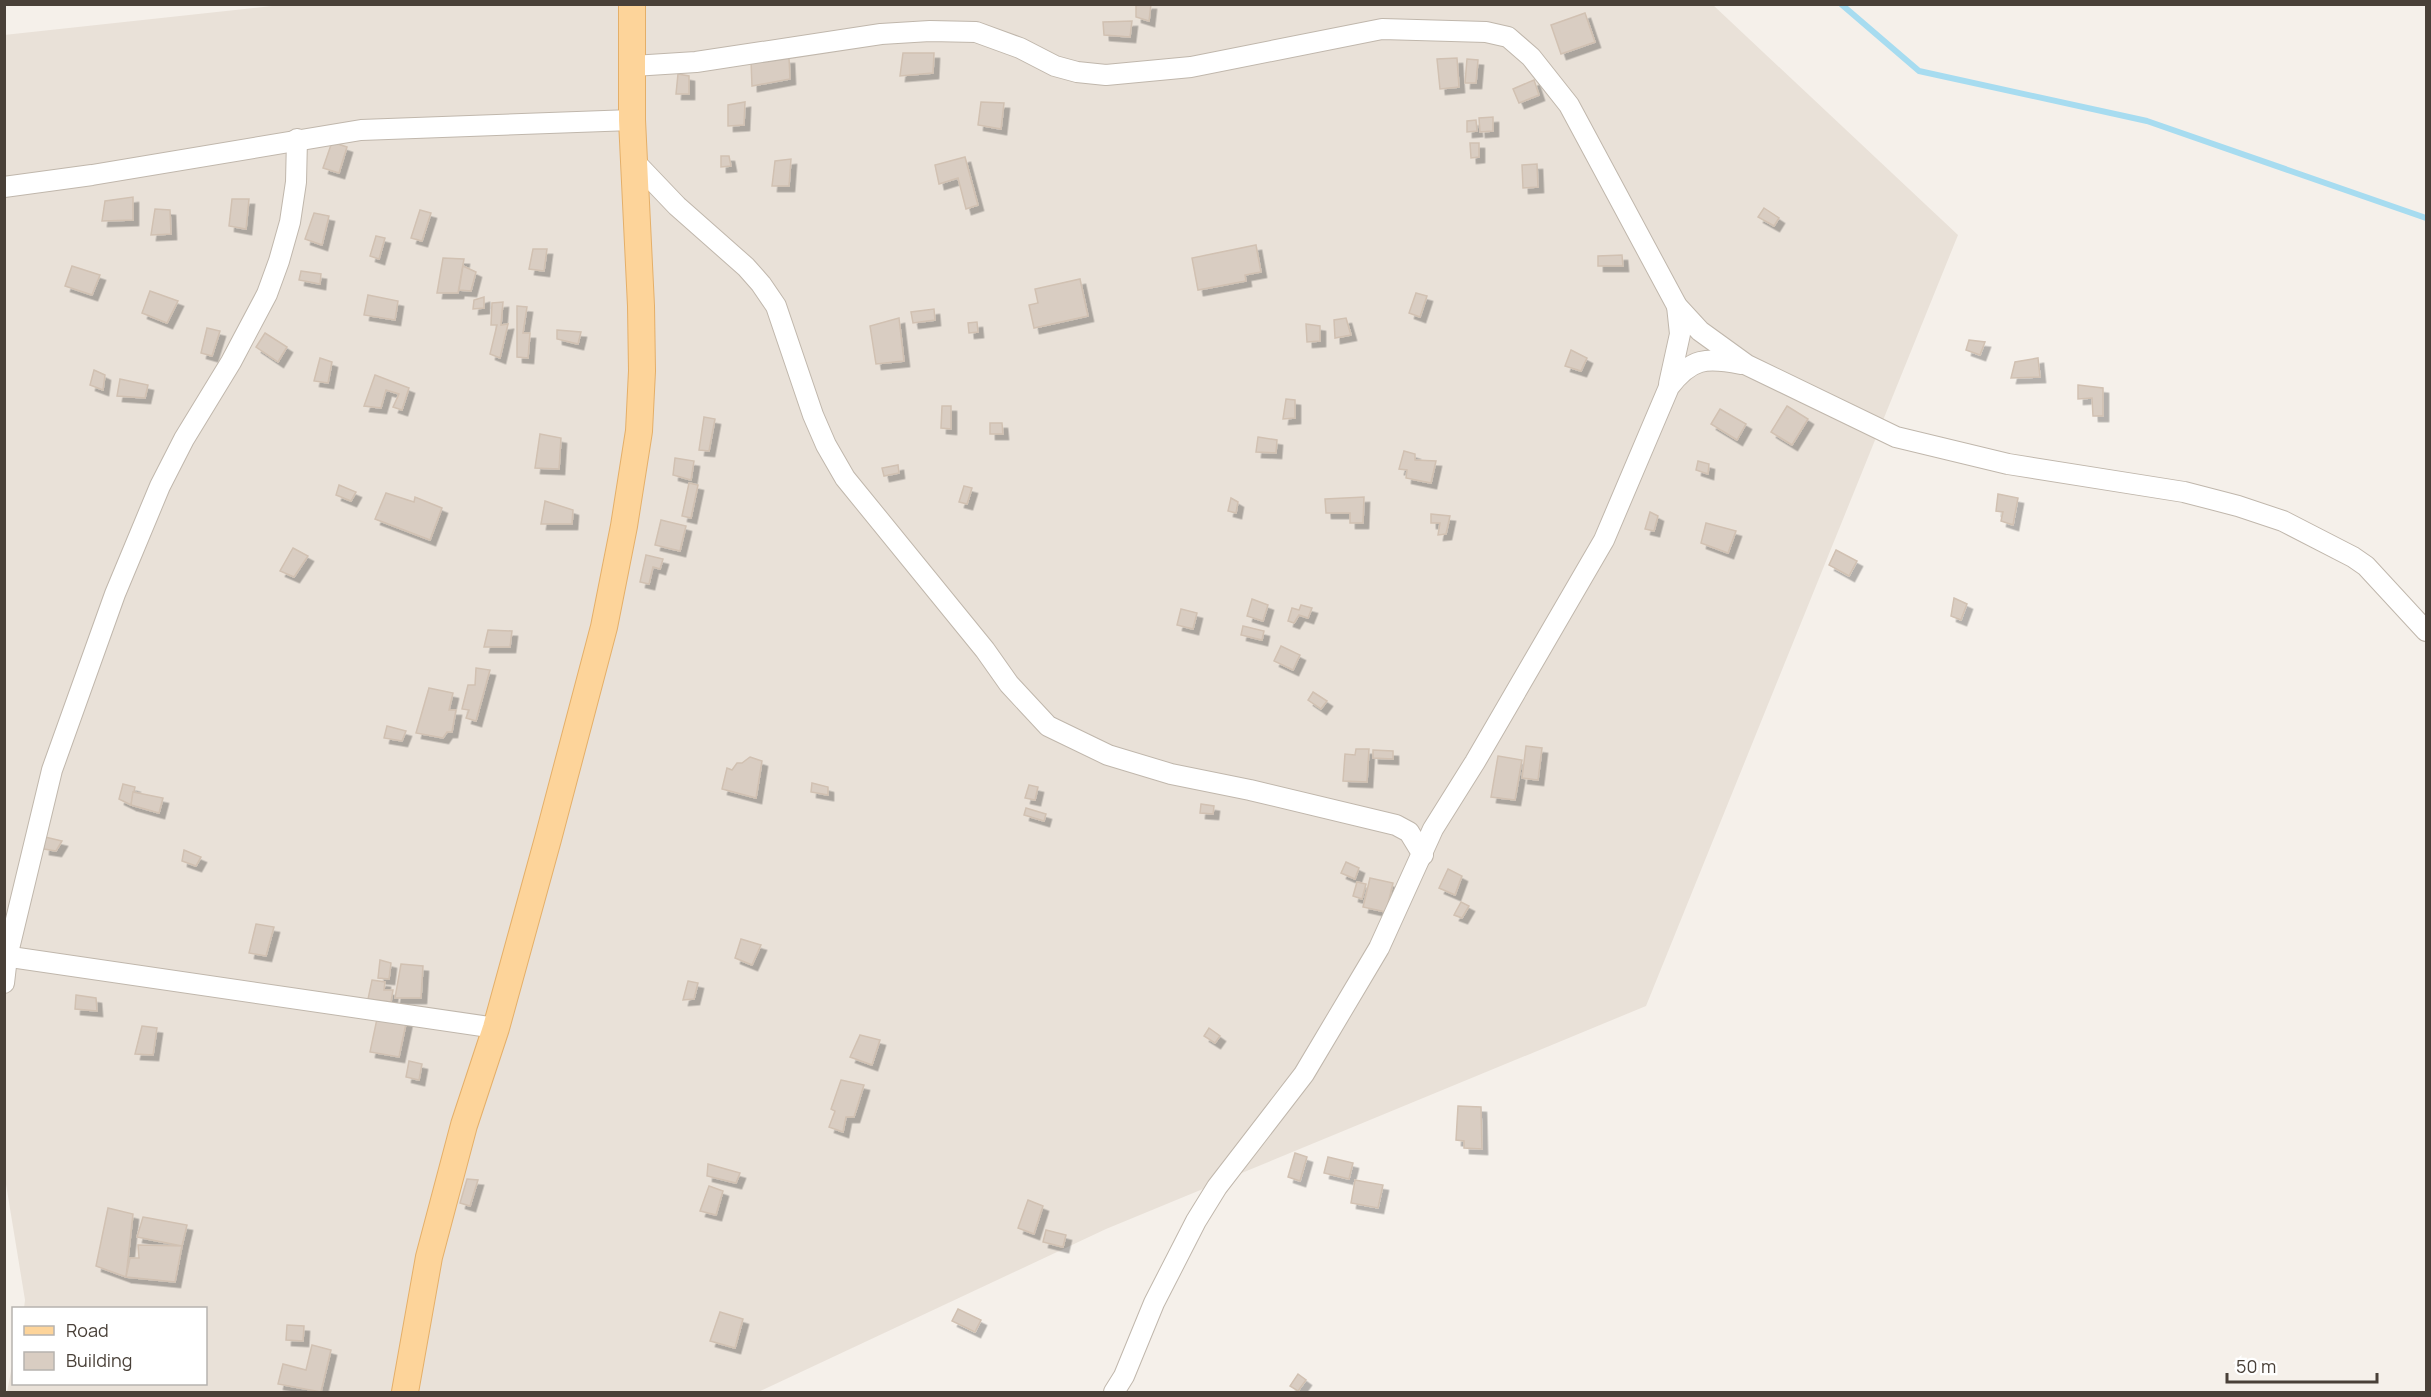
<svg xmlns="http://www.w3.org/2000/svg" width="2431" height="1397" font-family="Manrope,sans-serif">
<style>
.residential{fill:#e9e1d8}
.lines{fill:none;stroke-linecap:round;stroke-linejoin:round}
.stream{stroke:#a7dcf0;stroke-width:6}
.building{fill:#d9cdc2;stroke:#d1c1b2;stroke-width:1.5;filter:url(#shadow)}
.minor-casing{stroke:#c0b7ac;stroke-width:22}
.major-casing{stroke:#e4af69;stroke-width:28}
.minor{stroke:#fff;stroke-width:20}
.major{stroke:#fdd49a;stroke-width:26}
</style>
<defs>
<filter id="shadow"><feDropShadow dx="5.5" dy="5.5" stdDeviation="0" flood-color="#0004"/></filter>
</defs>
<rect width="100%" height="100%" fill="#f5f0ea"/>
<polygon class="residential" points="290,4 1713,5 1958,235 1646,1006 1106,1229 758,1392 7,1392 13,1361 14,1384 206,1384 206,1308 24,1308 25,1300 4,1172 4,35"/>
<g class="lines">
<polyline class="stream" points="1841,4 1919,71 2147,121 2426,218"/>
</g>
<g class="building">
<polygon points="1136,4 1151,4 1149,21 1136,17"/>
<polygon points="1585,13 1595,42 1561,54 1551,25"/>
<polygon points="1132,21 1130,37 1104,35 1103,22"/>
<polygon points="903,53 934,53 933,73 900,76"/>
<polygon points="789,58 790,79 752,86 751,60"/>
<polygon points="1457,58 1459,87 1440,89 1437,59"/>
<polygon points="1467,59 1478,60 1476,83 1465,83"/>
<polygon points="678,74 689,76 689,94 676,94"/>
<polygon points="1534,80 1539,95 1519,103 1513,89"/>
<polygon points="745,102 744,125 728,126 728,105"/>
<polygon points="981,102 1004,103 1001,129 978,125"/>
<polygon points="1493,117 1493,131 1480,132 1479,118"/>
<polygon points="1476,120 1477,131 1467,132 1467,121"/>
<polygon points="332,142 347,147 339,173 323,168"/>
<polygon points="1470,143 1479,143 1479,157 1471,158"/>
<polygon points="721,156 729,156 731,166 721,167"/>
<polygon points="965,157 978,205 966,209 958,178 939,184 935,165"/>
<polygon points="791,159 789,186 772,186 775,161"/>
<polygon points="1537,164 1538,187 1523,188 1522,165"/>
<polygon points="133,197 133,220 102,221 105,201"/>
<polygon points="232,199 249,199 246,229 229,226"/>
<polygon points="1764,208 1779,218 1774,226 1758,217"/>
<polygon points="155,209 170,210 171,234 151,235"/>
<polygon points="420,210 431,213 422,241 411,238"/>
<polygon points="314,213 329,216 322,245 305,239"/>
<polygon points="376,236 385,238 379,259 370,256"/>
<polygon points="1256,245 1261,272 1245,275 1246,281 1198,290 1192,258"/>
<polygon points="533,249 547,249 544,271 529,269"/>
<polygon points="1622,255 1623,266 1598,266 1598,256"/>
<polygon points="443,258 464,259 458,293 437,293"/>
<polygon points="72,266 100,275 92,295 65,286"/>
<polygon points="463,266 476,272 471,291 459,290"/>
<polygon points="301,271 321,274 320,284 299,280"/>
<polygon points="1080,279 1088,316 1034,328 1029,305 1038,303 1035,289"/>
<polygon points="150,291 178,301 167,323 142,313"/>
<polygon points="1416,293 1427,296 1420,317 1409,313"/>
<polygon points="368,295 398,301 395,320 364,315"/>
<polygon points="484,297 484,308 473,309 474,300"/>
<polygon points="503,302 501,325 508,324 500,358 490,354 497,325 491,325 492,303"/>
<polygon points="517,306 527,307 523,333 530,333 528,358 517,357"/>
<polygon points="934,309 935,320 913,323 911,312"/>
<polygon points="899,318 904,361 876,364 870,326"/>
<polygon points="1346,318 1351,335 1335,338 1334,320"/>
<polygon points="977,322 978,332 969,333 968,323"/>
<polygon points="1306,324 1320,326 1320,341 1307,342"/>
<polygon points="207,328 220,331 212,356 201,353"/>
<polygon points="557,330 581,332 578,344 557,339"/>
<polygon points="265,333 287,347 278,362 256,347"/>
<polygon points="1969,340 1985,342 1980,355 1966,350"/>
<polygon points="1571,350 1587,358 1581,371 1565,366"/>
<polygon points="320,358 332,362 328,383 314,381"/>
<polygon points="2038,358 2040,377 2011,378 2015,362"/>
<polygon points="94,370 105,375 103,390 90,385"/>
<polygon points="375,375 409,388 402,410 393,407 399,394 386,390 381,408 364,406"/>
<polygon points="120,379 148,385 145,398 117,396"/>
<polygon points="2078,385 2103,388 2103,416 2093,416 2092,398 2078,399"/>
<polygon points="1286,399 1295,400 1295,418 1283,419"/>
<polygon points="942,406 951,406 951,429 941,428"/>
<polygon points="1787,406 1808,419 1792,445 1771,432"/>
<polygon points="1720,409 1746,424 1737,440 1711,424"/>
<polygon points="704,417 715,419 709,451 699,450"/>
<polygon points="990,423 1002,423 1003,434 990,434"/>
<polygon points="540,434 561,438 559,469 535,468"/>
<polygon points="1258,437 1277,440 1276,453 1256,452"/>
<polygon points="1404,451 1415,454 1415,460 1436,461 1431,483 1406,478 1407,470 1399,469"/>
<polygon points="675,458 694,461 691,480 673,475"/>
<polygon points="1698,461 1709,464 1708,474 1696,470"/>
<polygon points="898,465 899,473 884,476 882,468"/>
<polygon points="689,483 698,485 691,518 682,516"/>
<polygon points="339,485 356,492 351,501 336,495"/>
<polygon points="964,486 972,488 967,504 959,502"/>
<polygon points="386,493 414,502 415,497 442,508 430,540 375,519"/>
<polygon points="1998,494 2018,498 2013,525 2001,521 2003,512 1996,511"/>
<polygon points="1364,497 1363,523 1350,523 1350,513 1326,513 1325,499"/>
<polygon points="1231,498 1238,502 1236,513 1228,511"/>
<polygon points="545,501 573,510 572,524 541,524"/>
<polygon points="1650,512 1658,516 1654,531 1645,529"/>
<polygon points="1431,514 1450,516 1446,534 1438,535 1440,523 1431,523"/>
<polygon points="661,520 686,526 680,551 655,545"/>
<polygon points="1706,523 1736,531 1728,553 1701,543"/>
<polygon points="293,548 308,556 294,577 280,571"/>
<polygon points="1836,550 1857,561 1849,576 1829,565"/>
<polygon points="646,555 663,559 660,569 653,567 649,584 640,582"/>
<polygon points="1954,598 1967,604 1961,620 1951,616"/>
<polygon points="1252,599 1268,605 1263,621 1247,616"/>
<polygon points="1301,605 1312,608 1308,618 1299,615 1294,623 1288,621 1292,608 1299,610"/>
<polygon points="1181,609 1197,613 1193,629 1177,625"/>
<polygon points="1243,626 1264,631 1262,640 1241,635"/>
<polygon points="488,630 512,631 510,647 484,647"/>
<polygon points="1281,646 1300,655 1293,670 1274,661"/>
<polygon points="476,668 490,670 476,721 466,718 469,710 462,709 468,685 475,685"/>
<polygon points="429,688 453,693 449,710 456,710 452,732 447,732 443,738 416,733"/>
<polygon points="1313,692 1327,701 1321,709 1308,700"/>
<polygon points="387,726 406,731 402,741 384,738"/>
<polygon points="1526,746 1542,748 1538,780 1522,778"/>
<polygon points="1356,749 1369,749 1367,782 1343,781 1345,754 1355,755"/>
<polygon points="1373,750 1393,751 1393,759 1373,758"/>
<polygon points="1498,756 1522,760 1515,800 1491,797"/>
<polygon points="750,757 762,761 756,798 722,789 727,768 732,770 737,763 742,763"/>
<polygon points="812,783 828,787 828,795 811,792"/>
<polygon points="123,784 135,787 131,805 119,799"/>
<polygon points="1029,785 1038,787 1035,800 1025,798"/>
<polygon points="133,792 163,798 159,813 131,805"/>
<polygon points="1201,804 1214,806 1213,814 1200,813"/>
<polygon points="1026,808 1046,814 1044,821 1024,815"/>
<polygon points="45,837 62,841 56,851 44,849"/>
<polygon points="184,850 201,857 196,866 182,861"/>
<polygon points="1346,862 1359,868 1355,879 1341,873"/>
<polygon points="1448,869 1462,876 1455,895 1439,888"/>
<polygon points="1370,878 1393,883 1386,912 1363,907"/>
<polygon points="1357,882 1366,884 1362,899 1353,896"/>
<polygon points="1461,902 1469,906 1462,918 1454,915"/>
<polygon points="256,924 274,927 266,956 249,953"/>
<polygon points="741,939 761,945 752,965 735,958"/>
<polygon points="380,960 391,963 389,979 378,978"/>
<polygon points="401,964 423,966 421,998 395,998"/>
<polygon points="372,980 385,982 384,990 393,990 391,1002 368,999"/>
<polygon points="688,981 698,983 694,999 683,1000"/>
<polygon points="76,995 96,998 97,1011 75,1009"/>
<polygon points="378,1014 407,1019 399,1057 370,1052"/>
<polygon points="142,1026 157,1028 153,1055 135,1054"/>
<polygon points="1209,1028 1220,1036 1215,1043 1204,1036"/>
<polygon points="860,1035 880,1040 872,1065 850,1057"/>
<polygon points="409,1061 422,1064 419,1080 406,1077"/>
<polygon points="841,1080 864,1085 854,1117 846,1117 843,1132 829,1127 835,1111 831,1109"/>
<polygon points="1458,1106 1481,1107 1482,1149 1464,1148 1464,1141 1456,1140"/>
<polygon points="1295,1153 1307,1157 1300,1181 1288,1177"/>
<polygon points="1328,1157 1353,1163 1349,1179 1324,1173"/>
<polygon points="708,1164 740,1173 736,1183 707,1176"/>
<polygon points="467,1179 478,1180 470,1206 460,1203"/>
<polygon points="1355,1180 1383,1185 1378,1208 1351,1203"/>
<polygon points="709,1186 723,1191 716,1215 700,1211"/>
<polygon points="1028,1200 1043,1206 1034,1234 1018,1228"/>
<polygon points="108,1208 133,1214 126,1277 96,1266"/>
<polygon points="143,1217 187,1225 182,1246 137,1237"/>
<polygon points="1046,1230 1066,1235 1063,1247 1043,1242"/>
<polygon points="138,1245 182,1246 175,1282 126,1277 130,1258 139,1258"/>
<polygon points="958,1309 981,1320 975,1332 952,1321"/>
<polygon points="720,1312 743,1319 735,1348 710,1341"/>
<polygon points="287,1325 304,1326 303,1341 286,1340"/>
<polygon points="312,1345 331,1350 321,1392 278,1384 283,1364 306,1370"/>
<polygon points="1298,1374 1306,1380 1298,1391 1290,1386"/>
</g>
<g class="lines">
<g class="minor-casing">
<g id="minor">
<polyline points="633,66 696,62 881,34 930,31 976,32 1020,48 1055,66 1077,72 1106,75 1191,67 1382,29 1486,32 1508,37 1531,57 1569,105 1677,306 1700,331 1747,365 1896,437 2008,464 2184,492 2238,506 2283,521 2353,557 2366,566 2426,631"/>
<polyline points="635,162 677,206 746,267 761,284 776,306 813,415 826,445 845,478 985,650 1009,684 1048,726 1108,755 1171,774 1250,790 1396,825 1409,832 1423,855"/>
<polyline points="4,187 92,175 361,130 632,120"/>
<polyline points="1669,384 1680,334 1677,306"/>
<polyline points="4,956 496,1028"/>
<polyline points="4,983 7,957 52,770 115,594 160,486 184,439 231,362 267,294 279,261 290,222 296,182 297,139"/>
<path d="M1114,1392L1124,1376L1154,1303L1196,1221L1217,1187L1304,1074L1379,948L1433,829L1475,762L1604,540L1669,387C1691,358 1706,357 1741,364"/>
</g>
</g>
<g class="major-casing">
<polyline id="major" points="405,1392 429,1257 464,1125 496,1028 548,839 604,627 624,526 639,431 642,371 641,306 632,120 632,4"/>
</g>
<use href="#minor" class="minor"/>
<use href="#major" class="major"/>
</g>
<rect width="2431" height="1397" fill="none" stroke="#494038" stroke-width="12"/>
<rect x="12" y="1307" width="195" height="78" fill="#ffffff" stroke="#b6b3af" stroke-width="1.5"/>
<rect x="24" y="1326" width="30" height="9" fill="#fdd49a" stroke="#b6b3af" stroke-width="1.5"/>
<text x="66" y="1337" font-size="18" fill="#494038">Road</text>
<rect x="24" y="1352" width="30" height="18" fill="#d9cdc2" stroke="#b6b3af" stroke-width="1.5"/>
<text x="66" y="1367" font-size="18" fill="#494038">Building</text>
<path d="M2227 1373v9h150v-9" fill="none" stroke="#494038" stroke-width="3"/>
<text x="2236" y="1373" font-size="18" fill="#494038" stroke="#ffffff" stroke-width="4.5" paint-order="stroke">50 m</text>
</svg>
